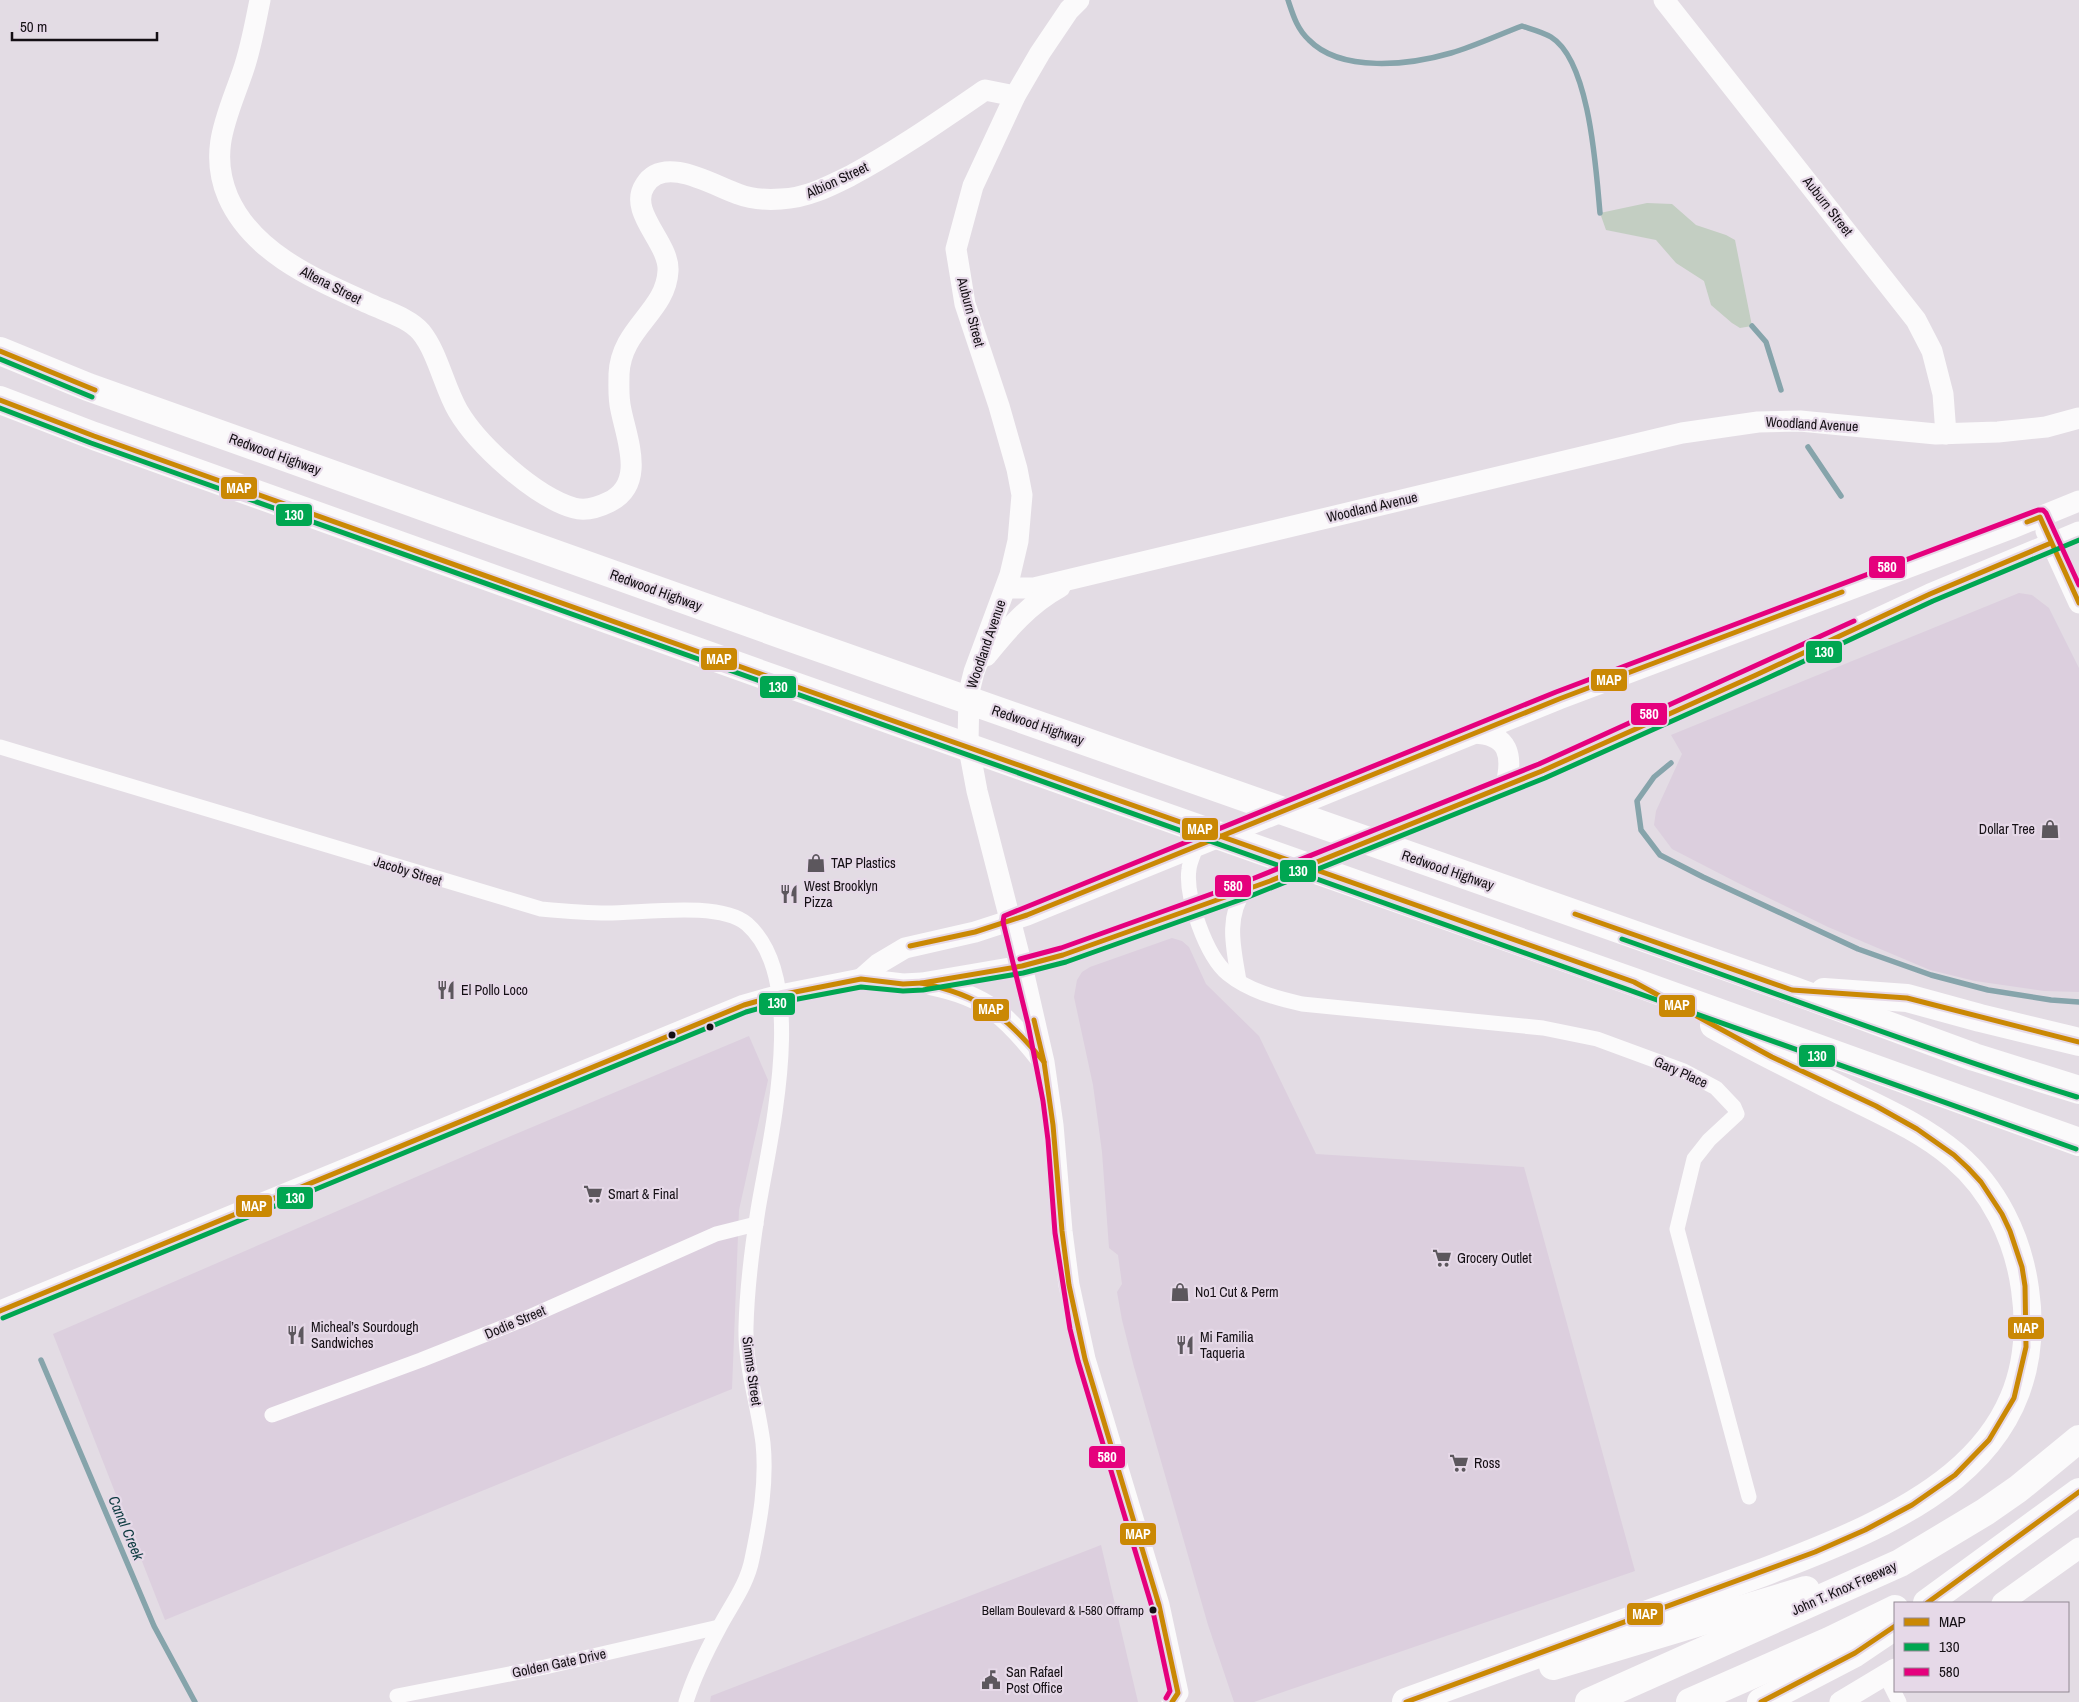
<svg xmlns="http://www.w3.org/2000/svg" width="2079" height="1702" font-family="'Archivo Narrow',sans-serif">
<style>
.built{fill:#dccfde}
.green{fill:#c3cec2}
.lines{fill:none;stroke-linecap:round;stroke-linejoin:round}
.stream{stroke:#86a4ab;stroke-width:5.5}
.street{stroke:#fbfafb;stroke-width:15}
.secondary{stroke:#fbfafb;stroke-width:21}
.highway{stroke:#fbfafb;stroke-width:28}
.bus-1-casing{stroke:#e6d9e8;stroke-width:9}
.bus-2-casing{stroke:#e6d9e8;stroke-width:9}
.bus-3-casing{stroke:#e6d9e8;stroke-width:9}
.bus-1{stroke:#ca8804;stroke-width:5}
.bus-2{stroke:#00a651;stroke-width:5}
.bus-3{stroke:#e5007d;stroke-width:5}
.bus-dot{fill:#140f14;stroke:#e6d9e8;stroke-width:2}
.labels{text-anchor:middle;stroke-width:4.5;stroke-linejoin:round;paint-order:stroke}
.bus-label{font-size:13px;fill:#140f14;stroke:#e6d9e8;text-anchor:end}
.street-label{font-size:14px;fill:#140f14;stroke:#e6d9e8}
.poi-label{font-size:14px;fill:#140f14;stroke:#e6d9e8;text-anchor:start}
.water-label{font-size:15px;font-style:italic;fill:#0e3b41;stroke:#e6d9e8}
.line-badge{stroke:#e6d9e8;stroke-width:2}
.badge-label{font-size:14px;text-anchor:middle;font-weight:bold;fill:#fff}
</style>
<rect width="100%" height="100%" fill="#e3dce4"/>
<g class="built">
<polygon points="2019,593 2032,595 2049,608 2079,668 2079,992 2044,991 1975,981 1930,970 1828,927 1740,884 1672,849 1654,825 1656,811 1682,754 1671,735"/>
<polygon points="1172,938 1182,941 1189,947 1206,984 1259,1036 1316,1154 1524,1167 1635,1571 1254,1702 1234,1702 1208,1625 1134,1367 1122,1320 1117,1292 1122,1284 1118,1255 1109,1248 1102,1152 1093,1085 1074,997 1077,980 1082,972 1090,967"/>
<polygon points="749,1036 768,1080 739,1210 732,1389 165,1620 53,1334 497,1142"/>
<polygon points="1101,1545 1138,1702 710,1702 711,1696"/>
</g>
<polygon class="green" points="1647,203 1672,204 1696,225 1726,235 1735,240 1752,326 1740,328 1732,323 1711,305 1704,281 1676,263 1656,240 1606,230 1600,213"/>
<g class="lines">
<g class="stream">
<path d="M1288,0C1293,15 1297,29 1309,40C1341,73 1410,65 1451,53C1475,46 1498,35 1522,26C1531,29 1543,32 1551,37C1590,61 1596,170 1600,213"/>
<polyline points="1752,326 1766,342 1781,390"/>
<polyline points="1808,447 1841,496"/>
<polyline points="1671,763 1654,777 1637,801 1641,830 1660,855 1703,877 1858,949 1931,975 1988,990 2051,1000 2079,1002"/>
<polyline points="41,1360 154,1626 195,1702"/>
</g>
<g class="street">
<path d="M0,747L541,909C563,911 585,913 607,913C643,913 720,901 747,924C810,979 770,1137 758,1210C752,1248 747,1288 746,1327C745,1366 758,1404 763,1443C767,1482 760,1521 752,1559C747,1585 731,1605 719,1628C706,1652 694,1676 686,1702"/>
<path d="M1196,847C1194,854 1190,861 1189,869C1185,896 1206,956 1228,974C1249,991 1276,998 1302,1004L1543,1028L1597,1039L1684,1071L1716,1088L1734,1107L1737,1114L1709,1140L1694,1159L1677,1229L1749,1497"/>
<path d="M1239,981C1234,950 1225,918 1245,890"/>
<polyline points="272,1415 421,1360 529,1317 716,1234 756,1224"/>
<polyline points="1885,1674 1899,1702"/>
<polyline points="397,1696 545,1667 719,1627"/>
</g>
<g class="secondary">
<path d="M260,0C255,24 251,48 243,71C228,115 208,150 228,197C253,254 317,280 370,304C387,312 409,318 421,332C438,353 444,387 458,411C478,445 535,497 574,508C585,511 599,507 609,502C646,484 627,440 621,410C618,398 619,386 619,374C621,328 666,312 668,271C670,243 627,212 645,185C664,154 714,186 738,194C751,199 767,200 781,199C806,198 828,187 850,176C897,151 941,120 985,90L1015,96"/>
<polyline points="1079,0 1069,10 1040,53 1015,96 973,186 956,249 965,304 999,406 1017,469 1022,495 1018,541 1010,575 974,672 969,692 968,743 977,791 1022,966 1044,1062 1053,1125 1062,1231 1069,1285 1085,1359 1159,1605 1178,1693 1172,1702"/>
<polyline points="1664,0 1916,320 1932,351 1943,394 1946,434"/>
<polyline points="2046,531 2079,603"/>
<polyline points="1006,588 1034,588 1682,433 1758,422 1800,421 1936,434 1998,432 2046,427 2079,418"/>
<path d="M986,656C1008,629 1029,604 1060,587"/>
<path d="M1475,733C1509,735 1513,755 1506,785"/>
<polyline points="861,979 878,964 905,948 975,932 1027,915 1559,699 2010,529 2079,501"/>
<path d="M932,985C986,996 1007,1016 1040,1058"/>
<polyline points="0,1311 744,1005 780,995 861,979 903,984 922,983 1022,966 1063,955 1245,890 1542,771 1756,675 1930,594 2079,532"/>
<polyline points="2002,1603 2079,1548"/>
<polyline points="1840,1702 1895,1669"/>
</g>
<g class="highway">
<polyline points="0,351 88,387 797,640 1792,990 1974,1057 2079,1090"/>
<polyline points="0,400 94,436 783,682 1634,982 2079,1142"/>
<polyline points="1824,992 1907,998 1980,1018 2079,1042"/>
<polyline points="1927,1603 2079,1492"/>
<polyline points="1553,1666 1806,1590"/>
<path d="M1406,1702L1764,1572C1896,1521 2050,1462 2025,1289C2018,1238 1994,1189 1955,1156C1922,1128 1882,1111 1844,1092C1800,1070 1757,1049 1714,1025"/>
<polyline points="1589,1702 1900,1563 1985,1512 2018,1489 2079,1439"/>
<polyline points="1690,1702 1829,1641 1895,1609"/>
<polyline points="1761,1702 1855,1653 1895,1626"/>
</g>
<g class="bus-1-casing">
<g id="bus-1">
<polyline points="0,351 95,390"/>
<polyline points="0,400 94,436 783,682 1634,982 1772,1057 1876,1106 1917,1129 1954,1155 1968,1168 1981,1182 2002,1214 2010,1231 2022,1267 2025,1286 2026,1347 2014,1398 1989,1440 1955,1475 1912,1505 1865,1530 1815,1552 1406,1702"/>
<polyline points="2027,522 2040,517 2079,603"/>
<polyline points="1575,914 1792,990 1907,998 2079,1042"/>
<polyline points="910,946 975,932 1027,915 1559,699 1842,592"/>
<path d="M921,983C981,995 1006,1016 1044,1062"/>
<polyline points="1034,1020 1044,1062 1053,1125 1062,1231 1069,1285 1085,1359 1159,1605 1178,1693 1172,1702"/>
<polyline points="0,1311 744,1005 780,995 861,979 903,984 922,983 1022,966 1063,955 1270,881 1542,771 1756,675 1930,594 2051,543"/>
<polyline points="1927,1603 2079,1492"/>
<polyline points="1761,1702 1855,1653 1895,1626"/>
</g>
</g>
<g class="bus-2-casing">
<g id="bus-2">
<polyline points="0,359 92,397"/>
<path d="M0,408L91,443C753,679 1416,911 2076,1149"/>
<path d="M1622,939C1773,992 1924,1049 2077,1097"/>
<polyline points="3,1318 746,1012 782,1002 861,987 903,991 923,990 1023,973 1066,962 1248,897 1545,778 1759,682 1933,601 2079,540"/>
</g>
</g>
<g class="bus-3-casing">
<g id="bus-3">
<polyline points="1020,959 1061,948 1242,883 1539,764 1854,621"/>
<polyline points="1166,1698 1170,1691 1152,1607 1078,1361 1070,1329 1055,1233 1048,1140 1043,1101 1028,1024 1003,922 1004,916 1556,692 2038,510 2043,510 2046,513 2079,585"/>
</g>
</g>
<use href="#bus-1" class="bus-1"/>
<use href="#bus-2" class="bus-2"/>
<use href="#bus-3" class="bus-3"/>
</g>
<defs>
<g id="shop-bare" transform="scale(1.5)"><path d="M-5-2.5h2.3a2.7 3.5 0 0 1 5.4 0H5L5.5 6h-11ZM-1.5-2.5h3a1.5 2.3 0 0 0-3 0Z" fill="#5c575d" stroke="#e6d9e8" stroke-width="2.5" paint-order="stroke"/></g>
<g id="restaurant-bare" transform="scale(1.5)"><path d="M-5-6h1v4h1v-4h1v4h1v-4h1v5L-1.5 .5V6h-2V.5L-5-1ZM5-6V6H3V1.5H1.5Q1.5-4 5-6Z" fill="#5c575d" stroke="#e6d9e8" stroke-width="2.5" paint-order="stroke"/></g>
<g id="supermarket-bare" transform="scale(1.5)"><path d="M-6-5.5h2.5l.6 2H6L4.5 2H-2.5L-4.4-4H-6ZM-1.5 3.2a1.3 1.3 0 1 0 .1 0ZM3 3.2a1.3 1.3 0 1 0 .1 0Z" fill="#5c575d" stroke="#e6d9e8" stroke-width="2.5" paint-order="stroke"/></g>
<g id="civic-bare" transform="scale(1.5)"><path d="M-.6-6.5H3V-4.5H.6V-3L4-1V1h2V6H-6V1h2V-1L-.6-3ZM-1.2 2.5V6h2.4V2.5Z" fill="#5c575d" stroke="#e6d9e8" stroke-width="2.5" paint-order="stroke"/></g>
</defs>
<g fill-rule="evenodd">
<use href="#shop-bare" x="2050" y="829"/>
<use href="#shop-bare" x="816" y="863"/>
<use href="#restaurant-bare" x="789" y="894"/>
<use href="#restaurant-bare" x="446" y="990"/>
<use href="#supermarket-bare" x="593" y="1194"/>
<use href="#supermarket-bare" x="1442" y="1258"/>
<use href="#shop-bare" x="1180" y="1292"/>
<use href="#restaurant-bare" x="296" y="1335"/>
<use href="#restaurant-bare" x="1185" y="1345"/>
<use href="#supermarket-bare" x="1459" y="1463"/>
<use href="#civic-bare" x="991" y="1680"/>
</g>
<g class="bus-dot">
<circle cx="710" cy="1027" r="4.5"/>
<circle cx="672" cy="1035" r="4.5"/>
<circle cx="1153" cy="1610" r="4.5"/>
</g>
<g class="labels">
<g class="bus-label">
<text x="1144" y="1615">Bellam Boulevard &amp; I-580 Offramp</text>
</g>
<g class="street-label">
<text transform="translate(837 180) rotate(-25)" y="5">Albion Street</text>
<text transform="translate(1828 206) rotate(52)" y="5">Auburn Street</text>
<text transform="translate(331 285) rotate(27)" y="5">Altena Street</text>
<text transform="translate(971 312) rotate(75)" y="5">Auburn Street</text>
<text transform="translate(1812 424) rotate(3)" y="5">Woodland Avenue</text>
<text transform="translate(275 454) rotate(20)" y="5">Redwood Highway</text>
<text transform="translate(1372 507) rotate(-13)" y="5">Woodland Avenue</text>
<text transform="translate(656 590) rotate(20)" y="5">Redwood Highway</text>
<text transform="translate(986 644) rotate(-71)" y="5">Woodland Avenue</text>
<text transform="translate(1038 725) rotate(19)" y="5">Redwood Highway</text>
<text transform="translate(1448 870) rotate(19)" y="5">Redwood Highway</text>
<text transform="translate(408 871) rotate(17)" y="5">Jacoby Street</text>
<text transform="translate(1681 1072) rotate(24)" y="5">Gary Place</text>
<text transform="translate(515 1322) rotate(-23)" y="5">Dodie Street</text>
<text transform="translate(752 1371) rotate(82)" y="5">Simms Street</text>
<text transform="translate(1844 1588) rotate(-24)" y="5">John T. Knox Freeway</text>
<text transform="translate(559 1663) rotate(-12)" y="5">Golden Gate Drive</text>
</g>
<g class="poi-label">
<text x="2035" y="834" text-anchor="end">Dollar Tree</text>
<text x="831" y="868">TAP Plastics</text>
<text x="804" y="891">West Brooklyn<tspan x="804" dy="16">Pizza</tspan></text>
<text x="461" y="995">El Pollo Loco</text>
<text x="608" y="1199">Smart &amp; Final</text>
<text x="1457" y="1263">Grocery Outlet</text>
<text x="1195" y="1297">No1 Cut &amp; Perm</text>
<text x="311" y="1332">Micheal’s Sourdough<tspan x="311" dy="16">Sandwiches</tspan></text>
<text x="1200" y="1342">Mi Familia<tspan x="1200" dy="16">Taqueria</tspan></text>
<text x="1474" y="1468">Ross</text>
<text x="1006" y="1677">San Rafael<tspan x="1006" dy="16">Post Office</tspan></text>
</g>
<g class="water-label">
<text transform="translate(126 1528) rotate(67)" y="5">Canal Creek</text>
</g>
</g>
<g class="line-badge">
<rect x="220" y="476" width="38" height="24" rx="5" fill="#ca8804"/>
<rect x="275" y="503" width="38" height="24" rx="5" fill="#00a651"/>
<rect x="1868" y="555" width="38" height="24" rx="5" fill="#e5007d"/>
<rect x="1805" y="640" width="38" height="24" rx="5" fill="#00a651"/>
<rect x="700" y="647" width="38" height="24" rx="5" fill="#ca8804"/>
<rect x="1590" y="668" width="38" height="24" rx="5" fill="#ca8804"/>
<rect x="759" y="675" width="38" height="24" rx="5" fill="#00a651"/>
<rect x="1630" y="702" width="38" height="24" rx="5" fill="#e5007d"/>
<rect x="1181" y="817" width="38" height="24" rx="5" fill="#ca8804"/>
<rect x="1279" y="859" width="38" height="24" rx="5" fill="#00a651"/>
<rect x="1214" y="874" width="38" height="24" rx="5" fill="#e5007d"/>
<rect x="758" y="992" width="38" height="24" rx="5" fill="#00a651"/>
<rect x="1658" y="994" width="38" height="24" rx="5" fill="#ca8804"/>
<rect x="972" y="998" width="38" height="24" rx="5" fill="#ca8804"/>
<rect x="1798" y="1044" width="38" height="24" rx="5" fill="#00a651"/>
<rect x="276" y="1186" width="38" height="24" rx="5" fill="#00a651"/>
<rect x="235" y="1194" width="38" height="24" rx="5" fill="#ca8804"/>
<rect x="2007" y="1316" width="38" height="24" rx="5" fill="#ca8804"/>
<rect x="1088" y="1445" width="38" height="24" rx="5" fill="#e5007d"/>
<rect x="1119" y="1522" width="38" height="24" rx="5" fill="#ca8804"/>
<rect x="1626" y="1602" width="38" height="24" rx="5" fill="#ca8804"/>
</g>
<g class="badge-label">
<text x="239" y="493">MAP</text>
<text x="294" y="520">130</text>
<text x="1887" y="572">580</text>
<text x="1824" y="657">130</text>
<text x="719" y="664">MAP</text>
<text x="1609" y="685">MAP</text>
<text x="778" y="692">130</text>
<text x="1649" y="719">580</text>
<text x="1200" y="834">MAP</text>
<text x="1298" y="876">130</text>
<text x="1233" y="891">580</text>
<text x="777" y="1008">130</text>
<text x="1677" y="1010">MAP</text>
<text x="991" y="1014">MAP</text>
<text x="1817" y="1061">130</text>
<text x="295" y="1203">130</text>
<text x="254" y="1211">MAP</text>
<text x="2026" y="1333">MAP</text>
<text x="1107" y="1462">580</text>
<text x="1138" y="1539">MAP</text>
<text x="1645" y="1619">MAP</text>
</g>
<rect x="1894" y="1602" width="175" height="90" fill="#e6d9e8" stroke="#928893"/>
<rect x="1904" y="1618" width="25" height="8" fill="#ca8804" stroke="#928893"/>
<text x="1939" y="1627" font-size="15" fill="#140f14">MAP</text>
<rect x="1904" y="1643" width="25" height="8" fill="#00a651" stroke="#928893"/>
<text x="1939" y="1652" font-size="15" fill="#140f14">130</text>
<rect x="1904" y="1668" width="25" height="8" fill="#e5007d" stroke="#928893"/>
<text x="1939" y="1677" font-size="15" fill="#140f14">580</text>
<path d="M12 32v8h145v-8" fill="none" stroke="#140f14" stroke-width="2.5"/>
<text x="20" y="32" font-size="15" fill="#140f14" stroke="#e6d9e8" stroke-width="4" paint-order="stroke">50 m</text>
</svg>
